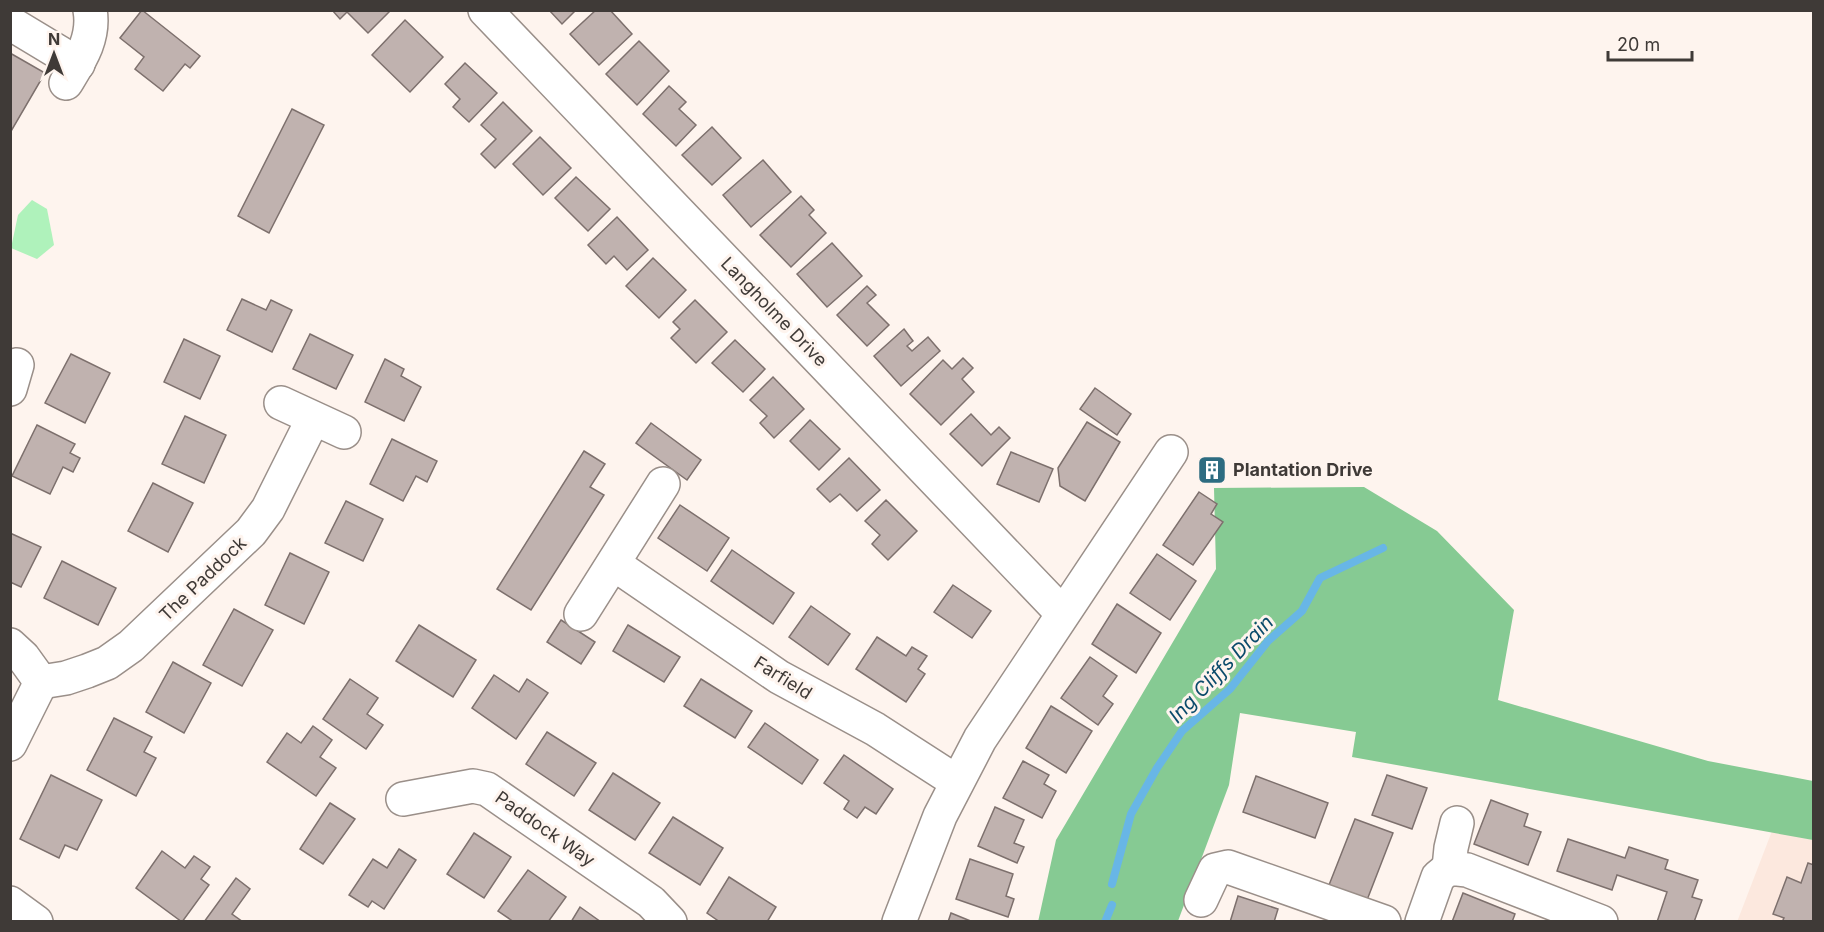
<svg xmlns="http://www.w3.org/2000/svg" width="1824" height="932" font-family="Inter,sans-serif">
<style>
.built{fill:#fce8de}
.green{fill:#aff2bb}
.forest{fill:#86ca93}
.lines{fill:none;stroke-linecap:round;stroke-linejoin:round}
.stream{stroke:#68b6e6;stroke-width:8}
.building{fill:#c0b2af;stroke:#7d706d;stroke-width:1.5}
.minor-casing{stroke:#9a8f89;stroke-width:36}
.major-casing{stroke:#9a8f89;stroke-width:36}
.minor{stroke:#fff;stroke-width:33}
.major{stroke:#fff;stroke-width:33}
.labels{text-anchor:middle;stroke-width:6;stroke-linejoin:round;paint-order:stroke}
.street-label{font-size:18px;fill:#3f3a37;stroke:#fef4ee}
.poi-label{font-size:18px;font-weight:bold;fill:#3f3a37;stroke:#fef4ee;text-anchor:start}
.water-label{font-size:20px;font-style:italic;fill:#0b4b6b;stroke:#fef4ee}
</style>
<rect width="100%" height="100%" fill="#fef4ee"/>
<polygon class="built" points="1772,831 1813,840 1813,921 1737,922"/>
<polygon class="green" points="32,200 47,209 54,245 37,259 11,248 18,215"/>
<polygon class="forest" points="1364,487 1437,531 1514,610 1498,700 1708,761 1813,781 1813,840 1352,757 1356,732 1240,713 1229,785 1178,921 1038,922 1056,840 1216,569 1214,488"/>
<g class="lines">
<g class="stream">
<polyline points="1112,884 1131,814 1157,768 1182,731 1230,689 1268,641 1302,611 1320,578 1383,548"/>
<polyline points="1105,922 1112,905"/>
</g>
</g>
<g class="building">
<polygon points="142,10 200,56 190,68 185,64 163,91 135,69 144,57 120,38"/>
<polygon points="332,10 391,10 368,33 347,12 340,19"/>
<polygon points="549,10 576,10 562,24"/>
<polygon points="596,10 610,10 632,34 599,65 570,34"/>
<polygon points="405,20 443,57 410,92 372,55"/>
<polygon points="639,41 669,71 637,105 606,74"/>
<polygon points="10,53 45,73 10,133"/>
<polygon points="465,63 497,93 469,122 453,107 460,99 445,84"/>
<polygon points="669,86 686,102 679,109 696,125 676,146 643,114"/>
<polygon points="503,102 532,131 495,168 481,154 496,139 481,125"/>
<polygon points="292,109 324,125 269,233 238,216"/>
<polygon points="712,127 741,158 712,185 682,155"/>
<polygon points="540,137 571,168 543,195 513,164"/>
<polygon points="763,160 791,192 751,227 723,195"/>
<polygon points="576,177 610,209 588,231 555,198"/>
<polygon points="801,196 814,210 809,215 826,233 791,267 760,235"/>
<polygon points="617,217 648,250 627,270 614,256 606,264 588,245"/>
<polygon points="832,243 862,276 827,307 797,274"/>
<polygon points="653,258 686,290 659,318 626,286"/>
<polygon points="867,286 876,295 867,303 889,325 867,346 837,315"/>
<polygon points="242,299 266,310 271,300 292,310 272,352 227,330"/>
<polygon points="695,300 727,332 696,363 671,338 680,329 673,322"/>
<polygon points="904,329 913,341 907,346 912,351 928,337 940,351 901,386 874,356"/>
<polygon points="310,334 353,355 336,389 293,369"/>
<polygon points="184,339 220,356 200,399 164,382"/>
<polygon points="735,340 765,369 743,392 712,363"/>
<polygon points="71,354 110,373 85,423 45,403"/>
<polygon points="963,358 973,368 962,379 974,392 941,425 910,394 943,360 952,369"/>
<polygon points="385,359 404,369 401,376 421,387 404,421 365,402"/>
<polygon points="773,377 804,409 774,438 760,423 767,416 750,400"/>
<polygon points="1095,388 1131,414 1117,435 1080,409"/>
<polygon points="971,414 991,435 999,427 1010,438 982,466 950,434"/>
<polygon points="185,416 226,435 204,483 162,464"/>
<polygon points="810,420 840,449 819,470 790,441"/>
<polygon points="1087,422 1120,442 1085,501 1060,486 1058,468"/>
<polygon points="651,423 701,460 687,480 636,443"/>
<polygon points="37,425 75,444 70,453 80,458 73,472 63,467 50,494 12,476"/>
<polygon points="392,439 437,461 427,482 416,476 403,501 370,484"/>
<polygon points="584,451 605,464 590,487 604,495 531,610 497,589"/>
<polygon points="1011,452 1053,469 1039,502 997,484"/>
<polygon points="849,458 880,490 857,511 840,494 830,502 817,489"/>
<polygon points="1206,464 1221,468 1217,478 1203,472"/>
<polygon points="153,483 193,503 168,552 128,531"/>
<polygon points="1199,492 1217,504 1211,514 1223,522 1193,565 1163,545"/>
<polygon points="886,500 917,531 888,560 872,544 880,535 865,521"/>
<polygon points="346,501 383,519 363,561 325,543"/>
<polygon points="680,505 729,538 707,571 658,538"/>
<polygon points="10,533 41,547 21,587 10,582"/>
<polygon points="732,550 794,593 773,624 711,581"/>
<polygon points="290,553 329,572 304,624 265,605"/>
<polygon points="1157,554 1196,581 1170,620 1130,593"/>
<polygon points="62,561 116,588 98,625 44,598"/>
<polygon points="953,585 991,611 972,638 934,612"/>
<polygon points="1117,604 1161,633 1136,673 1092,644"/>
<polygon points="811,606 850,634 828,665 789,637"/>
<polygon points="234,609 273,630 242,686 203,665"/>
<polygon points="561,620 595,642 581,664 547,642"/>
<polygon points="419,625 476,660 453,697 396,661"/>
<polygon points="628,625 680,657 664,682 613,651"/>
<polygon points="877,637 906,656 912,647 927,656 918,669 925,674 906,702 856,669"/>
<polygon points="1090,657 1117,676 1103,696 1113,704 1098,725 1061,698"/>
<polygon points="173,662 211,683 184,733 146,712"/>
<polygon points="494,675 519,692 527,679 548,693 516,739 472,708"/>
<polygon points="350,679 378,698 367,714 383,725 366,749 323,719"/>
<polygon points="701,679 752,711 735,738 684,706"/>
<polygon points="1051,706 1092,731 1066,773 1026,748"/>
<polygon points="114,718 152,737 144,752 156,758 136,796 87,770"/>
<polygon points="765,723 818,760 802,784 748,747"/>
<polygon points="313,726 332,740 320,757 336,768 316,796 267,762 287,733 301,743"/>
<polygon points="547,732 596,763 574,796 526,764"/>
<polygon points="844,755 893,789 876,814 865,807 857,818 844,809 849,801 824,783"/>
<polygon points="1023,761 1049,775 1044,784 1056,791 1042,818 1003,798"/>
<polygon points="613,773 660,803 635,840 589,810"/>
<polygon points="51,775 102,800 77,850 65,845 59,858 20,839"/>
<polygon points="1387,775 1427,788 1412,829 1372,815"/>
<polygon points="1256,776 1328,803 1315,838 1243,812"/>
<polygon points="1491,800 1528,814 1524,826 1541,832 1528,865 1474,844"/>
<polygon points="330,803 355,819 323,864 300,849"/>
<polygon points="995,807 1024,820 1014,843 1024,847 1017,863 978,846"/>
<polygon points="673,817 723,848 700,885 649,853"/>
<polygon points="1355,819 1393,833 1367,900 1329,885"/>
<polygon points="474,833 511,857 484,898 447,874"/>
<polygon points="1568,839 1625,858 1629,847 1668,860 1665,869 1698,880 1692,897 1702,900 1694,922 1657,922 1667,892 1617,875 1612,890 1557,871"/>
<polygon points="399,849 416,860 384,909 372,901 368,907 349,895 373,859 387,868"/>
<polygon points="162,851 185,868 194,856 210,867 201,879 209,885 182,922 136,888"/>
<polygon points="970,859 1013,874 1006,896 1014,899 1008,917 956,899"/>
<polygon points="1808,863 1814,865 1814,922 1782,922 1784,918 1773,914 1787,877 1801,883"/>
<polygon points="528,870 566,897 548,922 514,922 498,911"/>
<polygon points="729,877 776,907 767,922 720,922 707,913"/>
<polygon points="236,878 250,889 232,914 243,922 204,922"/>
<polygon points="1463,893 1515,914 1512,922 1452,922"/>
<polygon points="1238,896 1278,909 1274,922 1230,922"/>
<polygon points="580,907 601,922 571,922"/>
<polygon points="951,913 973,922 948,922"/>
</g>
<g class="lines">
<g class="minor-casing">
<g id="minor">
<polyline points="485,10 1062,613"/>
<polyline points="10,23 78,64"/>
<path d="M66,83C80,60 95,38 90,10"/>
<polyline points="10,389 17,365"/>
<polyline points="281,403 344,432"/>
<polyline points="614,564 779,677 875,729 957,782"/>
<polyline points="581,614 663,484"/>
<polyline points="10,645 23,657 41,682"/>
<polyline points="41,682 66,678 87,671 107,663 131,646 251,532 268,509 313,419"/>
<polyline points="10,744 41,682"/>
<polyline points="403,799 473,786 487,789 651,902 670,922"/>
<polyline points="1449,868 1451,848 1457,823"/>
<polyline points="1201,900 1215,870 1228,867 1384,922"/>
<polyline points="899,922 940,816 980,739 1171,452"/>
<polyline points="1422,922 1438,877 1449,868 1467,870 1601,922"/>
</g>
</g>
<g class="major-casing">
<polyline id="major" points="10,903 36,922"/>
</g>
<use href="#minor" class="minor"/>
<use href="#major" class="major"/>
</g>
<defs>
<g id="building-square" transform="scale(1.5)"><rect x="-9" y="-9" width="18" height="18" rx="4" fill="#2d6c81" stroke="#fef4ee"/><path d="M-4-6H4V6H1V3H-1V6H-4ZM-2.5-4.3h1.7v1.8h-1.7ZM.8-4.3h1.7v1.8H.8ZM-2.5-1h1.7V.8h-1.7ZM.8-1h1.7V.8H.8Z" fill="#fff"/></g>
</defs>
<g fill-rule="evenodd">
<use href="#building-square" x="1212" y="470"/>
</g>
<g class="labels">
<g class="street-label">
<text transform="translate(774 312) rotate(46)" y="6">Langholme Drive</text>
<text transform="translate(203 579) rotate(-44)" y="6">The Paddock</text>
<text transform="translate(783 678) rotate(32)" y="6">Farfield</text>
<text transform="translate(545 829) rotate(35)" y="6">Paddock Way</text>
</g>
<g class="poi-label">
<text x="1233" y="476">Plantation Drive</text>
</g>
<g class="water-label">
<text transform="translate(1221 669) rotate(-46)" y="7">Ing Cliffs Drain</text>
</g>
</g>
<rect width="1824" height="932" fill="none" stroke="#3f3a37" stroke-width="24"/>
<g transform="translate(54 54)" stroke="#fef4ee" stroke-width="4.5" paint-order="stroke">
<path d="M0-4.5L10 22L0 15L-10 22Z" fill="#3f3a37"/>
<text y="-9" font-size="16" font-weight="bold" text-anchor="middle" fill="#3f3a37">N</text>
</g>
<path d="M1608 51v9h84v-9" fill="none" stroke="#3f3a37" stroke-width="3"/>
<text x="1617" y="51" font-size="18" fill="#3f3a37" stroke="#fef4ee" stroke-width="4.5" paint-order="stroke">20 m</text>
</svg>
